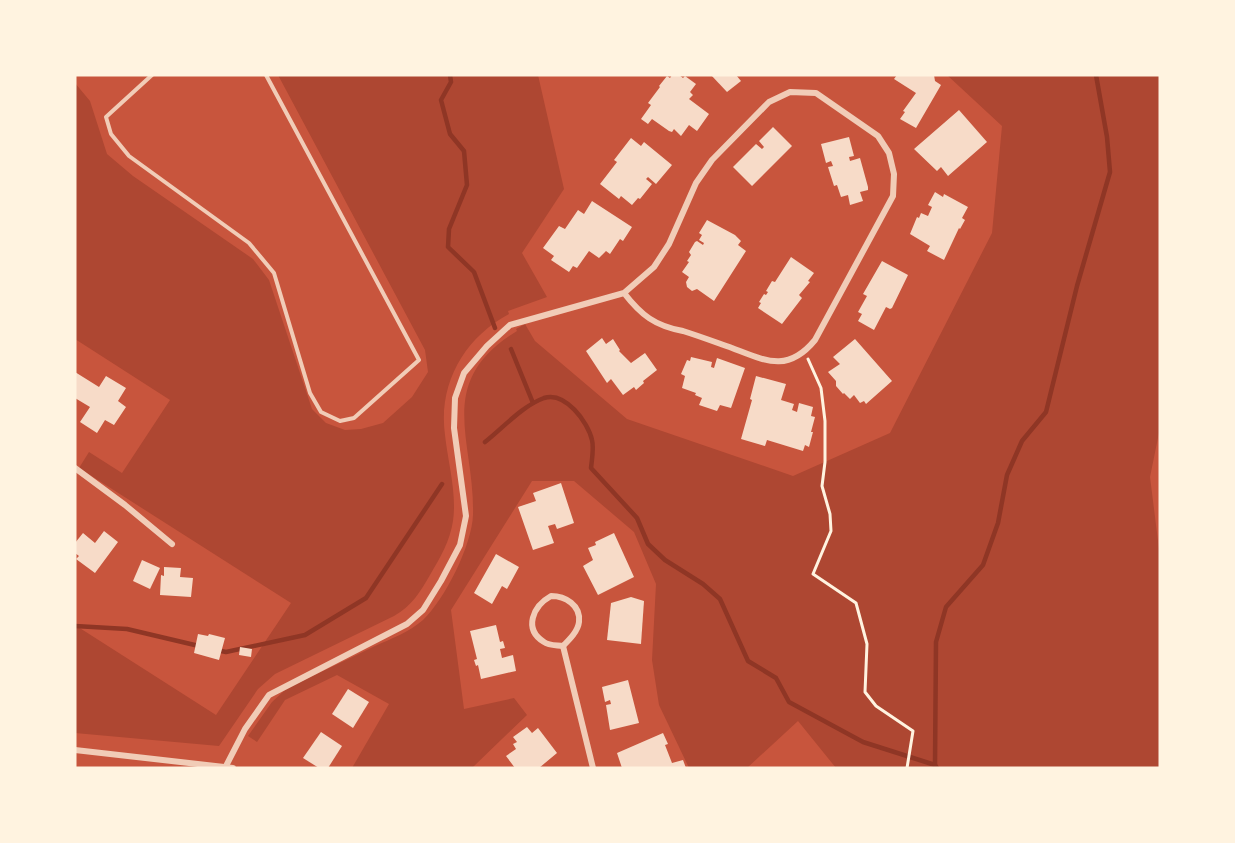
<svg xmlns="http://www.w3.org/2000/svg" width="1235" height="843" font-family="'Noto Sans',sans-serif">
<style>
.green{fill:#ae4732}
.lines{fill:none;stroke-linecap:round;stroke-linejoin:round}
.stream{stroke:#8f3625;stroke-width:4.5}
.building{fill:#f7dbc8}
.path{stroke:#fff3e0;stroke-width:3}
.service{stroke:#f1ccb7;stroke-width:4}
.minor{stroke:#f1ccb7;stroke-width:6}
</style>
<rect width="100%" height="100%" fill="#c8553d"/>
<g class="green">
<path d="M278,75H538L564,189L522,253L547,297L508,311L509,314C464,338 438,384 445,435C448,463 457,493 453,521C450,541 440,558 430,575C420,592 412,606 394,616L275,674L258,689L219,746L75,733V625L216,715L291,603L79,468L89,452L122,473L170,400L75,339V83L90,101L107,154L133,176L253,259L269,280L312,409L326,423L345,430L361,429L383,423L412,397L428,372L425,350Z"/>
<path d="M947,75H1160V428L1150,477L1160,557V768H836L798,721L747,768H689L659,705L652,660L656,584L634,532L574,481H532L451,610L464,709L514,698L527,715L473,767L352,768L389,704L337,675L285,700L257,742L248,736L272,702L285,690C315,674 345,661 375,646C391,639 409,632 423,620C445,599 472,545 473,515C475,440 433,382 517,331L516,329L525,324L535,341L627,419L793,476L890,433L992,233L1002,126Z"/>
</g>
<g class="lines">
<g class="stream">
<polyline points="450,75 451,82 441,100 450,134 464,151 467,185 449,229 448,247 474,272 495,328"/>
<polyline points="511,349 533,403"/>
<path d="M485,442C503,428 522,406 544,398C565,391 588,422 592,440C594,448 592,459 591,468L637,518L648,544L665,560L703,584L720,599L748,661L776,678L789,702L863,742L935,765L937,768"/>
<polyline points="75,626 127,629 199,646"/>
<polyline points="216,650 226,652 305,635 366,598 442,484"/>
<polyline points="935,765 936,642 946,607 983,565 998,523 1007,475 1022,441 1046,412 1077,286 1110,172 1107,137 1096,75"/>
</g>
</g>
<g class="building">
<polygon points="672,75 679,75 683,78 685,76 696,84 690,92 693,95 689,99 709,114 697,131 689,125 681,136 674,129 672,132 669,131 652,119 648,124 641,119 651,105 648,103 660,87 659,86 667,76 670,78"/>
<polygon points="711,75 736,75 741,81 727,92"/>
<polygon points="897,75 934,75 935,81 941,85 916,128 900,119 905,112 903,111 916,93 894,79"/>
<polygon points="959,110 987,142 948,176 941,167 937,171 914,149"/>
<polygon points="773,127 792,146 752,186 733,167 756,144 762,149 764,147 759,141"/>
<polygon points="849,137 854,156 849,157 850,161 860,158 868,187 868,190 860,192 863,201 850,205 848,195 841,197 837,185 834,186 828,167 833,166 831,161 826,163 821,144"/>
<polygon points="631,138 641,146 644,142 672,165 656,184 648,177 646,179 652,184 640,199 638,198 632,205 621,196 619,199 600,184 617,162 614,160"/>
<polygon points="935,192 943,197 944,194 968,207 962,218 965,220 960,229 959,228 944,260 927,251 930,246 910,234 917,217 919,218 921,213 928,216 932,207 928,205"/>
<polygon points="592,201 632,227 623,241 620,239 610,254 606,251 599,258 589,251 577,268 573,266 569,272 551,260 554,256 543,248 559,226 565,229 578,210 584,214"/>
<polygon points="707,220 735,235 741,241 738,245 746,251 714,301 697,289 692,291 687,287 686,282 689,277 682,272 689,262 687,261 691,255 689,252 695,242 697,241 703,245 704,243 699,240 702,235 699,233"/>
<polygon points="791,257 814,273 808,281 810,282 799,295 802,298 782,324 758,308 761,303 759,302 764,294 766,295 768,292 766,291 772,281 775,282"/>
<polygon points="882,261 908,275 892,308 890,309 886,307 874,330 858,321 862,314 858,312 867,296 863,294"/>
<polygon points="602,338 606,344 613,339 620,350 619,351 631,363 645,353 657,370 643,381 644,383 636,390 634,387 623,395 611,379 607,383 586,351"/>
<polygon points="855,339 892,381 866,404 864,401 860,403 854,395 850,399 844,393 843,394 836,386 836,381 828,372 840,364 833,357"/>
<polygon points="691,357 712,362 711,367 714,368 717,358 745,368 731,408 720,405 717,411 699,405 702,398 695,395 696,393 682,388 685,376 681,374 687,360 690,361"/>
<polygon points="75,372 99,387 106,376 126,388 118,401 126,407 114,425 105,420 97,433 80,422 90,407 75,398"/>
<polygon points="756,376 786,384 781,400 794,404 792,410 797,412 799,403 813,407 811,416 815,417 811,432 813,432 809,447 805,445 803,451 767,440 765,446 741,439 752,400 750,399"/>
<polygon points="561,483 574,523 557,529 555,524 548,526 554,543 533,550 518,507 536,501 533,493"/>
<polygon points="104,531 118,542 95,573 76,559 79,556 75,553 75,543 83,533 95,543"/>
<polygon points="614,533 634,577 598,595 583,566 593,560 588,548 596,545 595,542"/>
<polygon points="496,554 519,567 507,589 502,586 492,604 474,593"/>
<polygon points="142,560 160,568 150,589 133,581"/>
<polygon points="164,567 181,568 180,577 193,578 191,597 160,595 161,575 164,576"/>
<polygon points="631,597 644,601 641,644 607,640 611,603"/>
<polygon points="496,625 500,642 503,641 505,648 500,649 502,658 513,655 516,671 481,679 478,665 476,666 474,660 477,659 470,631"/>
<polygon points="198,634 208,636 209,634 225,638 219,660 194,653"/>
<polygon points="240,647 252,649 251,657 239,655"/>
<polygon points="628,680 639,723 610,730 606,705 611,704 610,700 605,702 602,687"/>
<polygon points="348,689 369,702 353,728 332,714"/>
<polygon points="527,727 532,733 538,728 557,753 539,768 515,768 506,756 516,749 513,744 517,742 513,737"/>
<polygon points="321,732 342,746 328,768 319,768 303,758"/>
<polygon points="663,733 668,744 665,745 672,763 683,760 686,768 622,768 617,753"/>
</g>
<g class="lines">
<polyline class="path" points="808,359 821,388 825,421 825,462 822,486 830,514 831,531 813,574 856,603 867,644 865,692 876,706 913,731 907,768"/>
<polyline class="service" points="152,75 106,117 111,134 129,156 249,243 274,273 310,393 321,412 340,421 354,418 419,360 266,75"/>
<g class="minor">
<polyline points="75,468 125,505 172,544"/>
<path d="M551,596C565,596 581,605 579,622C578,631 570,639 563,646C557,645 549,646 544,642C523,629 533,606 551,596Z"/>
<polyline points="563,646 593,768"/>
<polyline points="75,750 233,768"/>
<path d="M226,766L245,729L269,695L407,624L423,610L441,581L460,545L466,516L454,428L455,398L464,373L487,346L510,325L624,293L654,267L669,244L696,183L712,160L769,102L790,92L816,93L878,136L889,153L894,174L893,196L815,340C788,373 766,361 732,348C715,342 699,336 683,331C655,326 641,315 624,293"/>
</g>
</g>
<rect width="1235" height="843" fill="none" stroke="#fff3e0" stroke-width="153"/>
</svg>
